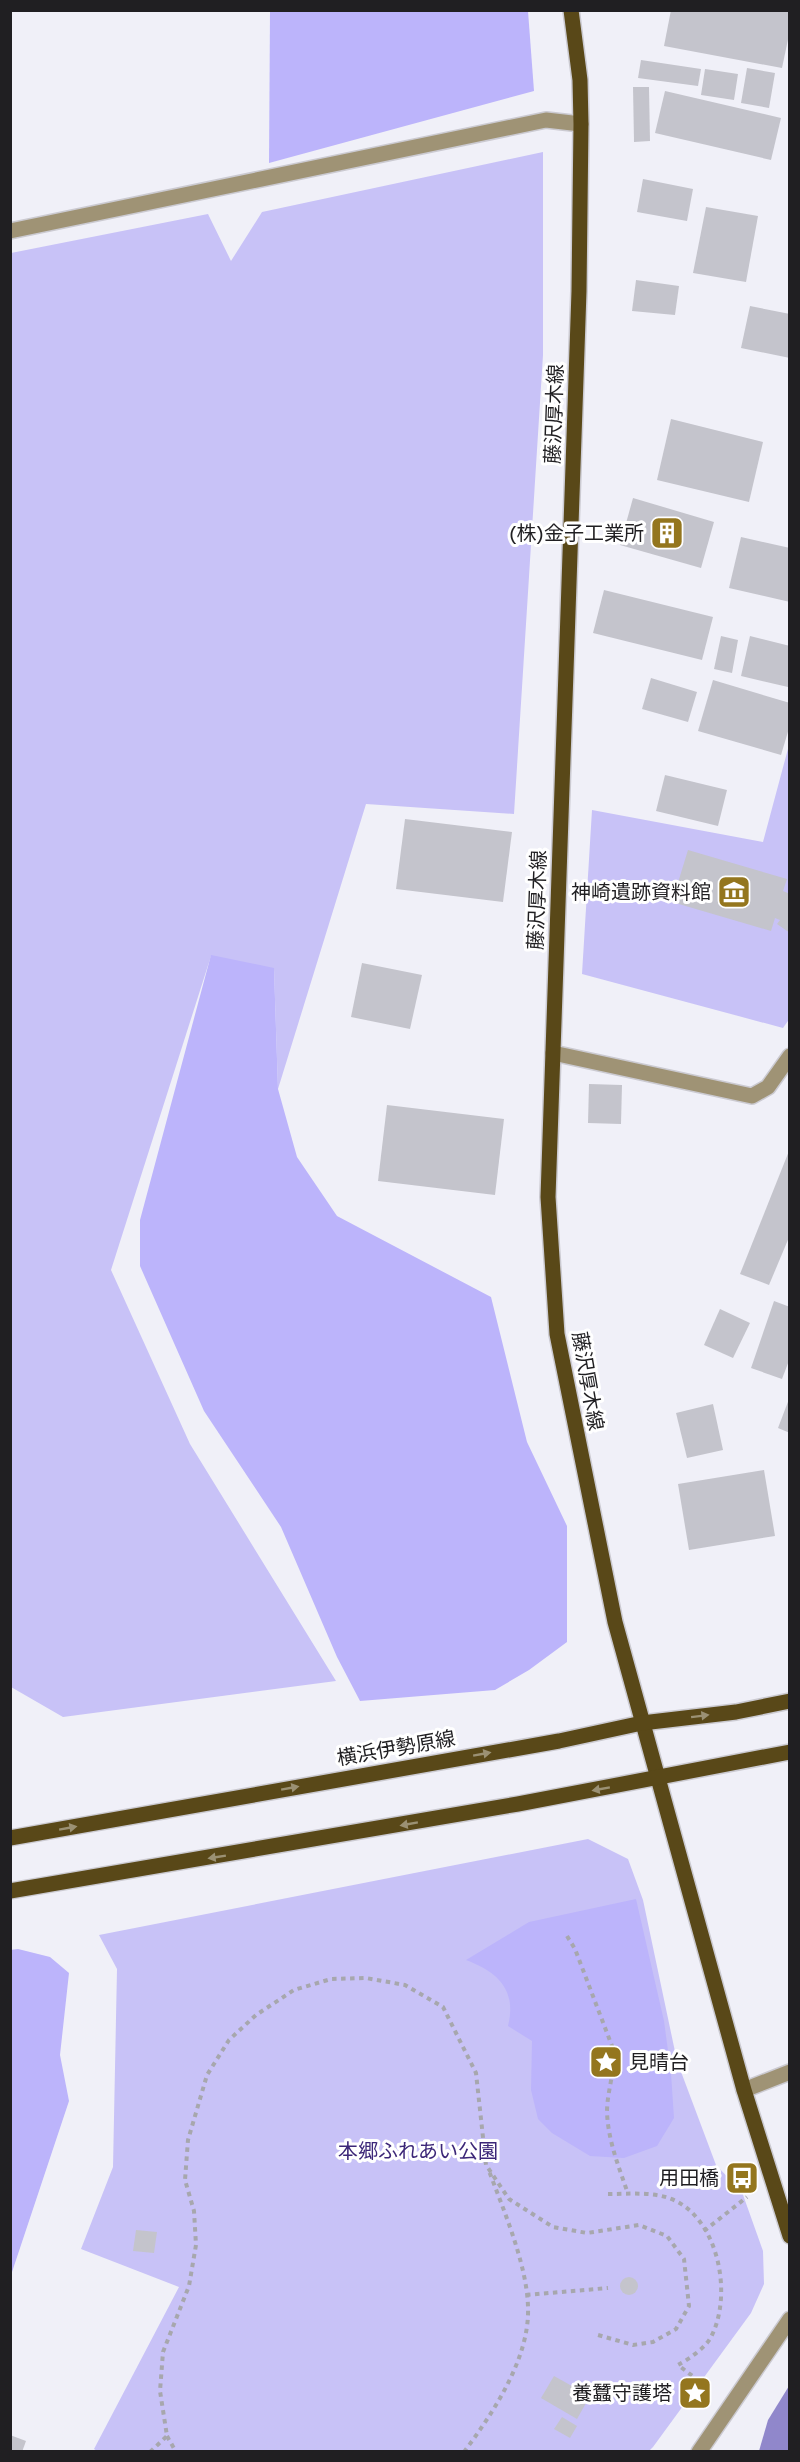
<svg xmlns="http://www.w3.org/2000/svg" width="800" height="2462" font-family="'Golos Text','Noto Sans JP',sans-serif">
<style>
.green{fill:#c8c2f7}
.forest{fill:#bcb4fb}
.water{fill:#9087cb}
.building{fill:#c4c4cc}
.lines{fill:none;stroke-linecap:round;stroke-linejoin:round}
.minor-casing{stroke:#cbcad1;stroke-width:18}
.tertiary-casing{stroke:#cbcad1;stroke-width:18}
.primary-casing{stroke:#cbcad1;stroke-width:18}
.path{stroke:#a7a7ad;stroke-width:4;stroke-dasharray:4.5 4.5;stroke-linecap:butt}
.minor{stroke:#9f9375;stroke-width:15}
.tertiary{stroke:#9f9375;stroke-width:15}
.primary{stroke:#594818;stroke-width:15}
.oneway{fill:#9b9174}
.labels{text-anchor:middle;stroke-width:6;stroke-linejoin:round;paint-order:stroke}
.street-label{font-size:20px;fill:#201f22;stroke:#fff}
.poi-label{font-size:20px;fill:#201f22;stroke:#fff;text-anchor:end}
.park-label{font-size:20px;fill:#3c2778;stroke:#fff}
</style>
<rect width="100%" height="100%" fill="#f0f0f8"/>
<g class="green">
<polygon points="543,152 543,355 514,814 366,804 278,1089 274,969 211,956 111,1270 190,1444 336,1681 63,1717 11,1687 11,253 208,214 231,261 262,212"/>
<polygon points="789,745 790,1018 783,1028 582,974 592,810 763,842"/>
<polygon points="588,1839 628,1859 643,1900 677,2061 716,2165 742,2192 763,2251 764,2284 751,2313 653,2447 649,2451 97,2451 94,2449 179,2287 81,2249 113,2167 117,1969 99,1935"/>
</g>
<g class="forest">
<polygon points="270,11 528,11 534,91 269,163"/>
<polygon points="211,955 274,968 278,1089 297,1157 337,1216 491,1297 527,1442 567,1526 567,1642 529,1670 495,1690 360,1701 337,1657 281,1527 204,1411 140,1266 140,1220"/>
<path d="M636,1899L664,2021L671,2073L674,2118L657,2146L624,2158L590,2156L552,2133L538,2119L531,2090L532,2041L508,2026C517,1990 498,1972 466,1960L529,1922Z"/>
<polygon points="18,1949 50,1957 69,1973 60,2055 69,2101 11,2275 10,1950"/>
</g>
<polygon class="water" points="789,2386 789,2451 759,2451 768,2420"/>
<g class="building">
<polygon points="671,10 790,10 790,30 782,68 664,46"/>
<polygon points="641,60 701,69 698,86 638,78"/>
<polygon points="747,68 775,73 769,108 741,103"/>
<polygon points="705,69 738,74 734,100 701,95"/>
<polygon points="633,87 649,87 650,141 634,142"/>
<polygon points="665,91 781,118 771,160 655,133"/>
<polygon points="643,179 693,189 687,221 637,212"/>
<polygon points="706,207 758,216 746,282 693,273"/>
<polygon points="636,280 679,286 675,315 632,311"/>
<polygon points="750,306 790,314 790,358 741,348"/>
<polygon points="671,419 763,442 749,502 657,480"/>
<polygon points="633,498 714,522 701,568 620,545"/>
<polygon points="741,537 790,548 790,602 729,588"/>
<polygon points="604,590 713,617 702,660 593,633"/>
<polygon points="721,636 738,640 732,673 714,669"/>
<polygon points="750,636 790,646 788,687 741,676"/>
<polygon points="651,678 697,692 688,722 642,709"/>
<polygon points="713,680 790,703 790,725 781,755 698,731"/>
<polygon points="665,775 727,790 718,826 656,811"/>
<polygon points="405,819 512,832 503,902 396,889"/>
<polygon points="688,850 787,879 783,891 790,894 790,933 777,924 780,920 775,918 771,931 672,902"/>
<polygon points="362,963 422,975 410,1029 351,1017"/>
<polygon points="589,1084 622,1085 621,1124 588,1123"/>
<polygon points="387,1105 504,1119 495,1195 378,1181"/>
<polygon points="789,1151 790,1235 769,1285 740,1274"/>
<polygon points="774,1301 790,1307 790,1358 782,1379 751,1368"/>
<polygon points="720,1309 750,1323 733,1358 704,1345"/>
<polygon points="789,1399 790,1399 790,1433 778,1428"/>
<polygon points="713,1404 723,1450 687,1458 676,1413"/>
<polygon points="764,1470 775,1536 689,1550 678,1484"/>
<polygon points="136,2230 157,2232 154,2253 133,2251"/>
<circle cx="629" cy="2286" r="9"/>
<polygon points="554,2376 590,2396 577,2419 541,2398"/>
<polygon points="562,2417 577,2426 570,2438 554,2429"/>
<polygon points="10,2435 26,2441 22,2452 10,2452"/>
</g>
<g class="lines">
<g class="minor-casing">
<g id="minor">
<polyline points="10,231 546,120 581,124"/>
<polyline points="553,1053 752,1096 768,1087 790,1056"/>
<polyline points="699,2452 790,2319"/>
</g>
</g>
<g class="tertiary-casing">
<polyline id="tertiary" points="744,2090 790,2072"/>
</g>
<g class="primary-casing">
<g id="primary">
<polyline points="571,10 580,80 581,124 579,291 548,1197 557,1334 615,1622 744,2090 790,2236"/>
<polyline points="10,1838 559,1741 642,1723 736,1712 790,1701"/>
<polyline points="10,1891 518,1804 790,1752"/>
</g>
</g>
<g class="path">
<path d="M567,1936L575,1949L612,2046C617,2068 607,2089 607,2112C608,2141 619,2167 628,2194"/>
<path d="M608,2194C630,2194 656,2191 676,2201C719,2223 732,2294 712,2335C707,2347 689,2359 678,2365L707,2387"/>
<polyline points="704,2231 747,2197"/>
<polyline points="526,2295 608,2288"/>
<polyline points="167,2436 176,2452"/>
<polyline points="150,2452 167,2436 160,2391 163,2352 189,2286 196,2245 194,2211 185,2180 188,2140 207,2075 229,2040 256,2015 294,1990 331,1979 366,1978 405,1985 443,2007 476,2073 486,2165 509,2199 553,2227 587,2233 639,2225 667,2236 684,2259 689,2306 676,2329 653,2342 633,2345 598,2335"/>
<path d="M464,2452C493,2413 530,2358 528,2307C527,2265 504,2211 489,2171"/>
</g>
<use href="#minor" class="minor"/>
<use href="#tertiary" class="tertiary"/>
<use href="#primary" class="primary"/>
</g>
<defs><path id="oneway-solid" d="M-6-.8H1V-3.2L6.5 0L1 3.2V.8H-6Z" transform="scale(1.5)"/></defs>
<g class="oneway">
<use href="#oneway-solid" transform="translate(700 1716) rotate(-7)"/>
<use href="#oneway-solid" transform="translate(482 1754) rotate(-10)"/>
<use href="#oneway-solid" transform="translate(290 1788) rotate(-10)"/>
<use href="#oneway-solid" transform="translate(601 1789) rotate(170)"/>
<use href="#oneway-solid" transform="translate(409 1824) rotate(170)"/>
<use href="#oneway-solid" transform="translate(68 1828) rotate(-10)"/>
<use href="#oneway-solid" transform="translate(217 1857) rotate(171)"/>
</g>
<defs>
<g id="building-square" transform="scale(1.725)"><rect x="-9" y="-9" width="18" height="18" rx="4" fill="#94761e" stroke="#fff"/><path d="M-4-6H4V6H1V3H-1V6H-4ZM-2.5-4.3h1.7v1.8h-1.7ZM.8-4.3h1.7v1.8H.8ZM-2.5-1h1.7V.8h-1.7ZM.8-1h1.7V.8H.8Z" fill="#fff"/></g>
<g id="museum-square" transform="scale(1.725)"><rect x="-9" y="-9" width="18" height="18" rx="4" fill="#94761e" stroke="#fff"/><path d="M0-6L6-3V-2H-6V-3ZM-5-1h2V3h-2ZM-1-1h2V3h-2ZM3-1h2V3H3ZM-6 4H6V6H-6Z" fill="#fff"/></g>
<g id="sight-square" transform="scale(1.725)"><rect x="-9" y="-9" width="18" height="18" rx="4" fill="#94761e" stroke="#fff"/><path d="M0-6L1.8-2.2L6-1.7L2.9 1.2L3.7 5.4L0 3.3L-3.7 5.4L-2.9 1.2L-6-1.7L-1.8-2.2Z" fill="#fff"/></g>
<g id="bus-square" transform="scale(1.725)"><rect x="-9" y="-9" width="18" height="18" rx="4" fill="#94761e" stroke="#fff"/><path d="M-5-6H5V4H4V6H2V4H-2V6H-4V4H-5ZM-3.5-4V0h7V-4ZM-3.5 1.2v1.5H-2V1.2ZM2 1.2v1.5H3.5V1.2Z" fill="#fff"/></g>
</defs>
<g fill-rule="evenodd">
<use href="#building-square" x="667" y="533"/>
<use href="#museum-square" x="734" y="892"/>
<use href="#sight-square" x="606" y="2062"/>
<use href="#bus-square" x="742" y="2178"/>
<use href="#sight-square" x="695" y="2393"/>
</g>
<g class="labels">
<g class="street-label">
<text transform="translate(554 414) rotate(-88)" y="7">藤沢厚木線</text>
<text transform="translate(537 900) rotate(-88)" y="7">藤沢厚木線</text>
<text transform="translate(588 1381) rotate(80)" y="7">藤沢厚木線</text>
<text transform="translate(396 1748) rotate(-10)" y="7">横浜伊勢原線</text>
</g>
<g class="poi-label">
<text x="644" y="540">(株)金子工業所</text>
<text x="711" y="899">神崎遺跡資料館</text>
<text x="629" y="2069" text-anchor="start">見晴台</text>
<text x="719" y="2185">用田橋</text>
<text x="672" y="2400">養蠶守護塔</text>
</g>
<g class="park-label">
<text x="418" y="2158">本郷ふれあい公園</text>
</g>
</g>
<rect width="800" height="2462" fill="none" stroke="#201f22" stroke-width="24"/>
</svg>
